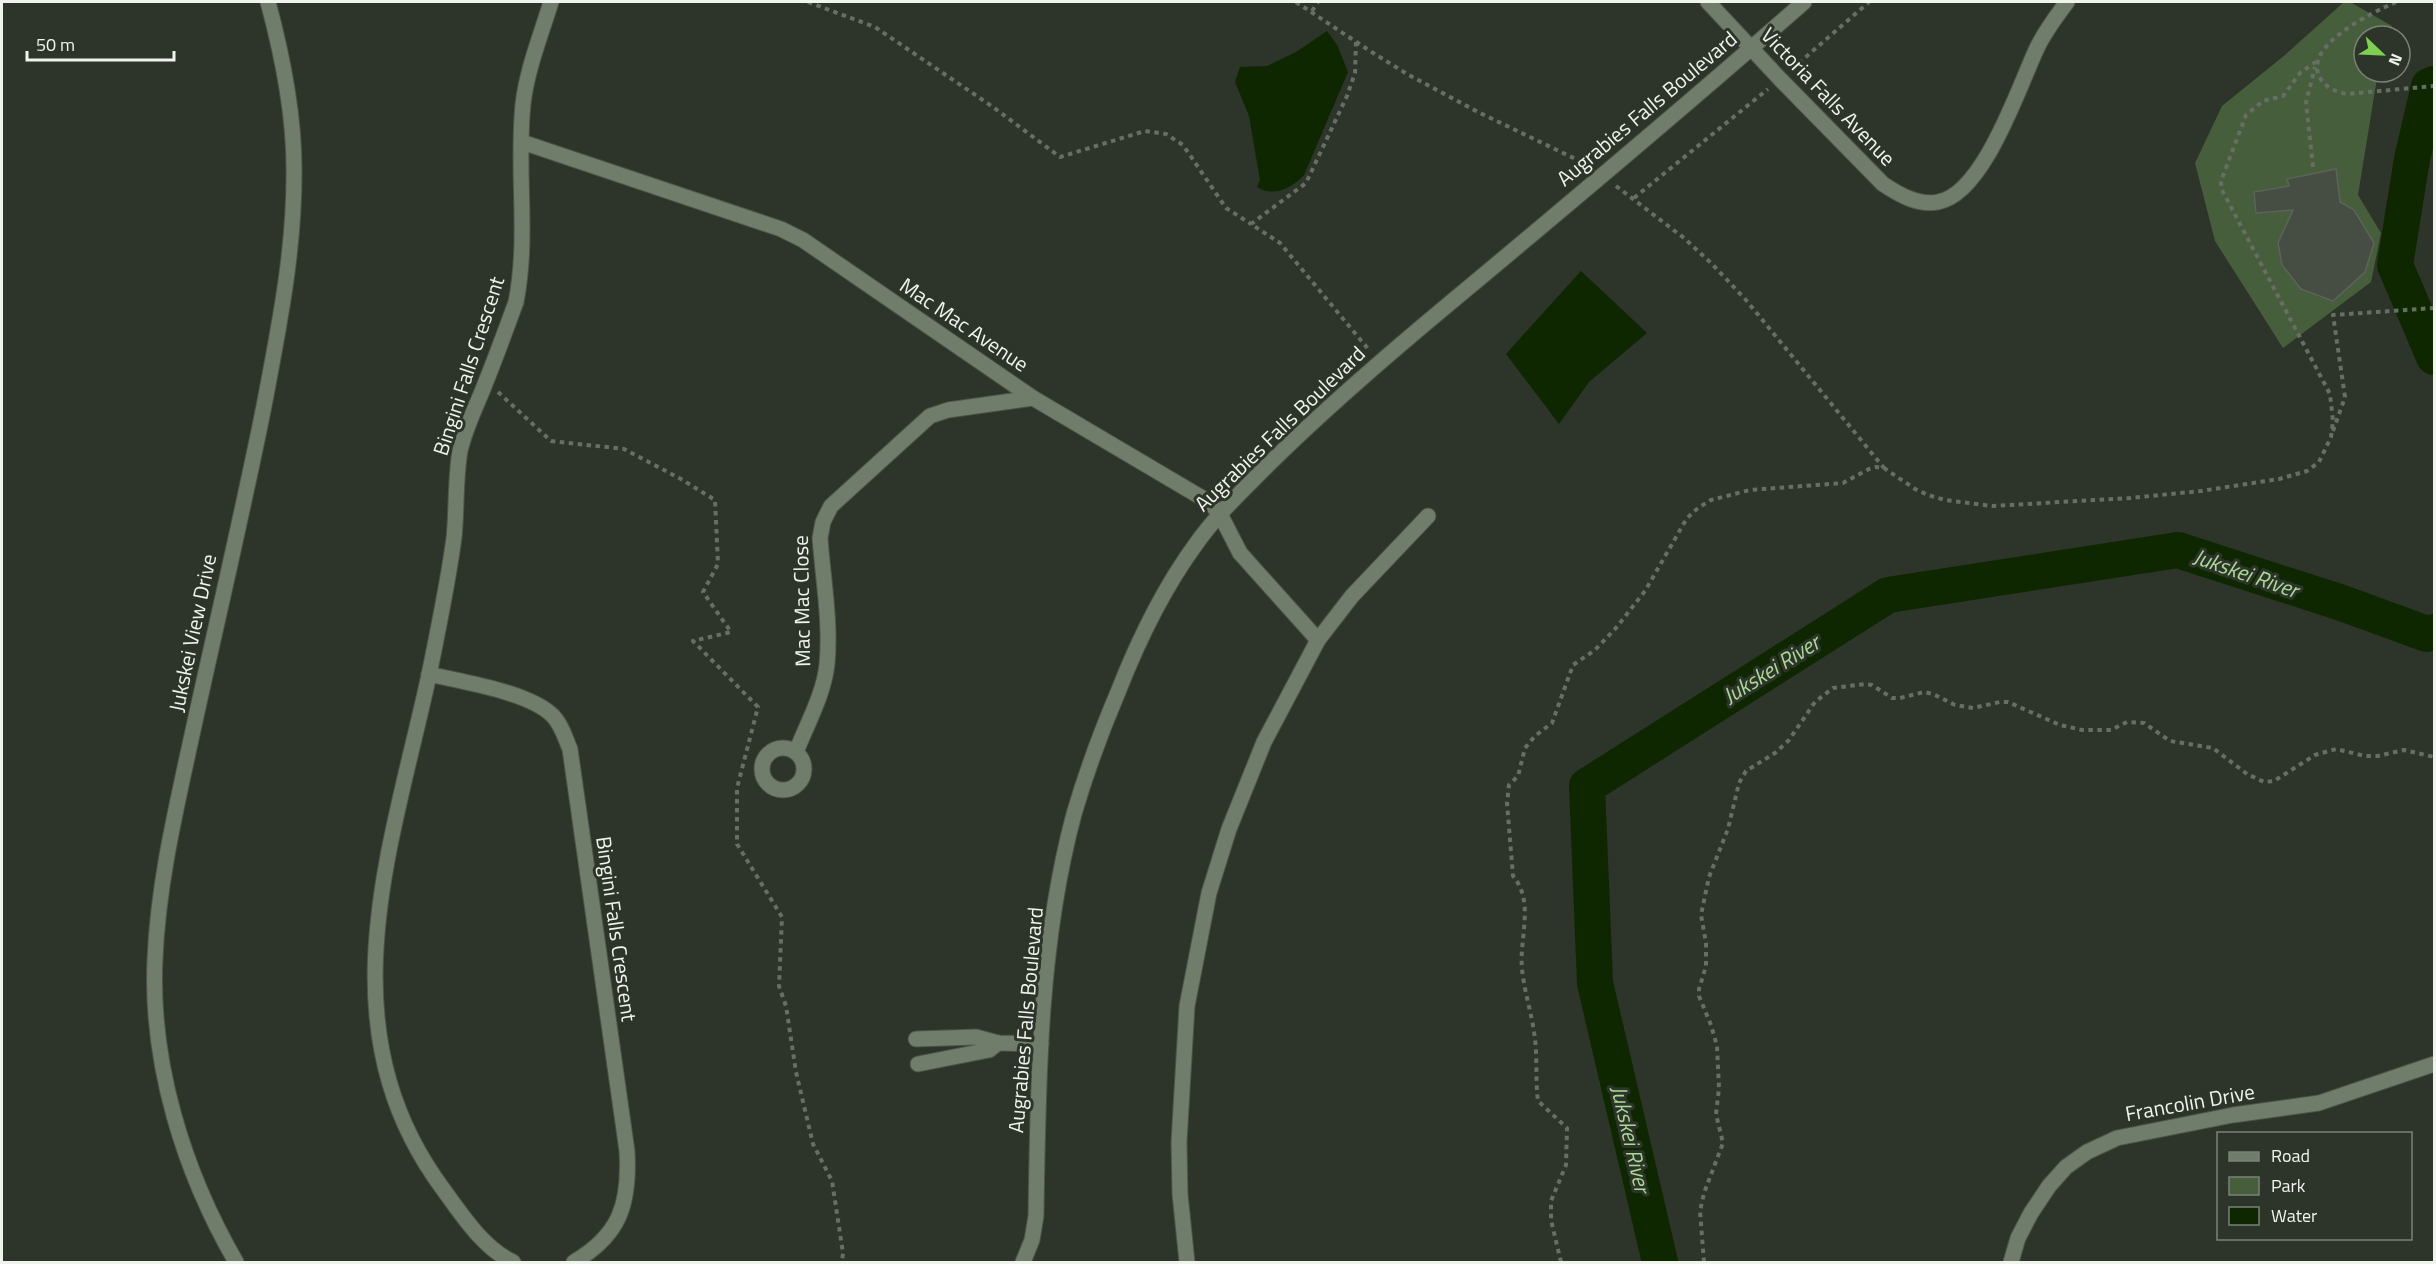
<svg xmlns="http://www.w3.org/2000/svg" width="2436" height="1264" font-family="'Titillium Web',sans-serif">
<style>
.green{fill:#475e3c}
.water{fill:#0e2700}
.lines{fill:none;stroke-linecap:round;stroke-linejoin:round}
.river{stroke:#0e2700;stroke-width:36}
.building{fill:#464d42;stroke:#5c6459;stroke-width:1.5}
.minor-casing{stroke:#4c5348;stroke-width:17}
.path{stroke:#676e64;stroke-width:4;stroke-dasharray:4.5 4.5;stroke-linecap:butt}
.minor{stroke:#707d6a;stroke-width:15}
.labels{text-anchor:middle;stroke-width:6;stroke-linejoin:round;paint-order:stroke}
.street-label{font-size:21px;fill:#eff4ed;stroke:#2d3429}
.water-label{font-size:22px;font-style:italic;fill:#abd996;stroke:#2d3429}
</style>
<rect width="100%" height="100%" fill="#2d3429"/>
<polygon class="green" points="2344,2 2350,2 2392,26 2388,36 2364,36 2364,72 2378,72 2358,195 2381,233 2371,282 2283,348 2215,241 2195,163 2222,106 2285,55"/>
<g class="water">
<path d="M1327,31L1337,45L1348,72L1304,175C1293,187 1274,198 1257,187L1260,180L1249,116L1235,82L1240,67L1267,66L1296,52Z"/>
<polygon points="1581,271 1647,333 1589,382 1559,424 1506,354"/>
</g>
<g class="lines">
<g class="river">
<polyline points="2434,84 2429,86 2412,159 2395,265 2434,357"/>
<polyline points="1660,1262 1595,983 1587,786 1888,595 2178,550 2342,603 2427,634 2434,632"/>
</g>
</g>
<polygon class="building" points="2336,169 2340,202 2354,210 2374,243 2365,272 2333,301 2301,289 2282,265 2278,243 2293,210 2256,213 2254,192 2289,186 2287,179"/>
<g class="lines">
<g class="minor-casing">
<g id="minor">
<path d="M1708,2L1780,79L1883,184C1898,194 1918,206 1938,202C1984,194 2019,86 2037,48C2045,31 2056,17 2067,2"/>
<polyline points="522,142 781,229 803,240 1033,398 1209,502 1220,514 1240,553 1318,640"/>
<path d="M429,674C462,682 530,692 553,716C562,725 565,738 570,749L627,1151C630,1204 620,1235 574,1262"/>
<circle cx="783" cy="769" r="21"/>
<path d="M796,752C807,724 824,694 827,664C831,623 823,579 820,538L823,522L831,506L930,416L948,410L1033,398"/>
<polyline points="916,1039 976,1037 998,1043 1041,1044"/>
<polyline points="918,1064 989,1050 998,1043"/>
<path d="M236,1262C184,1172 150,1064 155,959C158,884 176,809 192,735C216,625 242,516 264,406C279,327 295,248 294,168C294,113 282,54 268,2"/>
<path d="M513,1262C483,1248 462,1215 443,1189C323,1027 391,850 429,675C438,630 448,583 454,538C457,509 455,480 460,451C465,428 477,405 485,384C496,357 506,329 516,302C529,236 516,170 523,104C527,69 541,35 551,2"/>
<path d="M1023,1262L1032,1240L1036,1216C1038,1082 1039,944 1074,814C1086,773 1101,732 1118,692C1138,641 1163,589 1196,544C1215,517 1239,494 1262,471C1322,411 1385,357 1450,303C1569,204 1688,104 1804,2"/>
<polyline points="1187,1262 1180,1194 1179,1142 1187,1006 1209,893 1229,829 1264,742 1318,640 1352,596 1428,516"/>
<polyline points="2011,1262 2018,1238 2031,1213 2049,1186 2066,1167 2087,1152 2117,1138 2233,1115 2319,1103 2434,1064"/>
</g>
</g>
<g class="path">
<polyline points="808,2 875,27 993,107 1060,157 1145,131 1166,134 1183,145 1226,208 1251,224"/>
<polyline points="1296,2 1370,51 1407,74 1478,112 1588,165"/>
<path d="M2396,2C2374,12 2302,45 2320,78C2326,88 2336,92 2347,94L2434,86"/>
<polyline points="1312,11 1318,2"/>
<polyline points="1356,42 1355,73 1347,96 1306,183 1251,224 1280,243 1369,350"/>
<polyline points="1792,69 1869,2"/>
<polyline points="2313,167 2306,102 2315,67"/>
<polyline points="1616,186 1684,238 1711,263 1746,300 1884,468"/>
<polyline points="1634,198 1768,89"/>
<polyline points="498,392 551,441 624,449 681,479 715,500 718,564 703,592 731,632 693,641 758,707 737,788 737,844 782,917 779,986 786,1006 796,1072 813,1144 832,1181 843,1253 842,1262"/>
<polyline points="2333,431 2345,397 2333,315 2434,308"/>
<path d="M1561,1262L1551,1220V1201L1566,1165L1567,1128L1538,1101C1535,1078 1538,1056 1534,1032C1531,1011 1524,990 1522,969C1519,938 1535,902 1513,876L1507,803L1509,785L1518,776L1525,748L1535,736L1552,723L1573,665L1595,650L1616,628L1645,591L1687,518L1698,508L1711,500L1750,490L1843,483L1869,469L1876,467L1884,468L1915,489L1928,495L1945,500L1992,506L2130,498L2201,491L2279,479L2307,471L2319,462L2331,437L2333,421L2330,394L2232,209L2221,188V181L2246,115L2263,101L2283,96L2300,73L2317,61"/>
<polyline points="1704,1262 1700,1211 1704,1193 1723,1143 1716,1114 1719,1088 1717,1046 1711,1025 1699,996 1699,989 1706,966 1706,943 1701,915 1709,877 1728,829 1739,783 1746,771 1775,753 1789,740 1815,702 1833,688 1865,684 1872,685 1892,698 1900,698 1924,692 1933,694 1955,705 1973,708 2000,702 2008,702 2060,725 2082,730 2111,730 2127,722 2144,723 2170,741 2213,748 2247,774 2264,782 2274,781 2315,755 2336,749 2365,756 2378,756 2404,750 2434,757"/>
</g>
<use href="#minor" class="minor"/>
</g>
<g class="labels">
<g class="street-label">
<text transform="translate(1828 97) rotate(46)" y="7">Victoria Falls Avenue</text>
<text transform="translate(1647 109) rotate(-40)" y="7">Augrabies Falls Boulevard</text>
<text transform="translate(964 325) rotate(34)" y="7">Mac Mac Avenue</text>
<text transform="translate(469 366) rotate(-72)" y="7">Bingini Falls Crescent</text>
<text transform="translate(1280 429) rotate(-44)" y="7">Augrabies Falls Boulevard</text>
<text transform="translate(802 601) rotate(-91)" y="7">Mac Mac Close</text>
<text transform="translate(193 633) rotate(-78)" y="7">Jukskei View Drive</text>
<text transform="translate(616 929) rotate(82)" y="7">Bingini Falls Crescent</text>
<text transform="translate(1026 1020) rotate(-85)" y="7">Augrabies Falls Boulevard</text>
<text transform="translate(2190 1103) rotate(-10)" y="7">Francolin Drive</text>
</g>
<g class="water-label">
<text transform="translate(2246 573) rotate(19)" y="8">Jukskei River</text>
<text transform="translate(1771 669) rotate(-32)" y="8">Jukskei River</text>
<text transform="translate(1631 1139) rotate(77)" y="8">Jukskei River</text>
</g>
</g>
<rect width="2436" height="1264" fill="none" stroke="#eff4ed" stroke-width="6"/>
<rect x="2217" y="1132" width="195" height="108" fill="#2d3429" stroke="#7b8177" stroke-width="1.5"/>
<rect x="2229" y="1152" width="30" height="9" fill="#707d6a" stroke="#7b8177" stroke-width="1.5"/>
<text x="2271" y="1162" font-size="18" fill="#eff4ed">Road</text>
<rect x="2229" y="1177" width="30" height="18" fill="#475e3c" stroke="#7b8177" stroke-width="1.5"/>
<text x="2271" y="1192" font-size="18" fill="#eff4ed">Park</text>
<rect x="2229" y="1207" width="30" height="18" fill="#0e2700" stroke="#7b8177" stroke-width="1.5"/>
<text x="2271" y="1222" font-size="18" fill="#eff4ed">Water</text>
<g transform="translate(2382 54) rotate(113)"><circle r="28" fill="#2d3429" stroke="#7b8177" stroke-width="1.5"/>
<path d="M0-4.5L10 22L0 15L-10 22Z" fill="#7fd052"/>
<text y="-9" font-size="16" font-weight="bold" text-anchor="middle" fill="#eff4ed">N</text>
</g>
<path d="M27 51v9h147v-9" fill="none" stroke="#eff4ed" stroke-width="3"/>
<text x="36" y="51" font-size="18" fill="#eff4ed" stroke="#2d3429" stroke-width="4.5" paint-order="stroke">50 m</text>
</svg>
